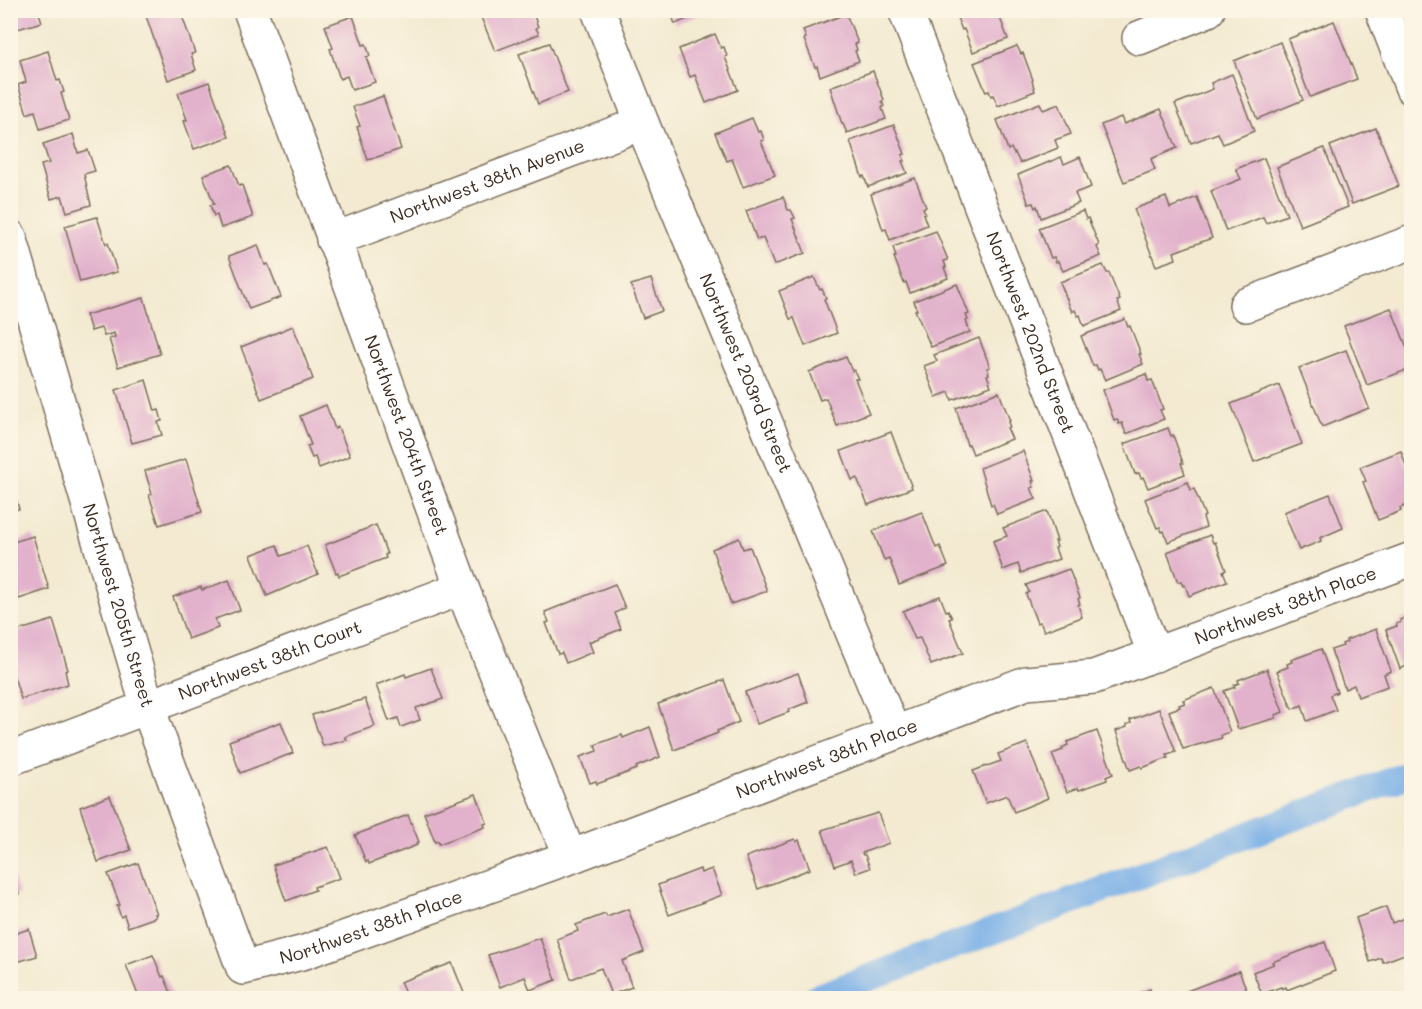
<svg xmlns="http://www.w3.org/2000/svg" width="1422" height="1009" font-family="Mali,sans-serif">
<style>
.lines{fill:none;stroke-linecap:round;stroke-linejoin:round}
.canal{stroke:#78afe7;stroke-width:27}
.building{fill:#e2b2cc}
.minor-casing{stroke:#7b6d5d;stroke-width:36}
.minor{stroke:#fff;stroke-width:33}
.labels{text-anchor:middle;stroke-width:6;stroke-linejoin:round;paint-order:stroke}
.street-label{font-size:18px;fill:#3b2a1e;stroke:#fcf5e5}
</style>
<rect width="100%" height="100%" fill="#fcf5e5"/>
<filter id="ink" filterUnits="userSpaceOnUse"><feTurbulence type="fractalNoise" baseFrequency=".0167" numOctaves="2"/><feDisplacementMap in="SourceGraphic" scale="12" xChannelSelector="R" yChannelSelector="G"/><feConvolveMatrix kernelMatrix="1 2 1 2 8 2 1 2 1" color-interpolation-filters="sRGB"/></filter>
<filter id="wash" filterUnits="userSpaceOnUse"><feTurbulence type="fractalNoise" baseFrequency=".008" numOctaves="4" result="noise"/><feDisplacementMap in="SourceGraphic" scale="24" xChannelSelector="R" yChannelSelector="G"/><feGaussianBlur stdDeviation="1.35" result="paint"/><feColorMatrix in="noise" values="0 0 0 0 0 0 0 0 0 0 0 0 0 0 0 0 0 1.4 0 .05"/><feComposite in="paint" operator="in"/></filter>
<g filter="url(#wash)">
<rect width="100%" height="100%" fill="#f3ead1"/>
<g class="lines">
<polyline class="canal" points="815,998 1412,773"/>
</g>
<g id="blocks">
<g class="building">
<polygon points="10,10 38,10 42,22 14,30 10,27"/>
<polygon points="152,10 180,10 195,53 191,54 196,70 168,80 145,13"/>
<polygon points="478,10 532,10 538,27 536,28 539,34 495,51"/>
<polygon points="670,10 708,10 708,11 675,24"/>
<polygon points="954,10 997,10 1008,39 973,52 964,29 962,30"/>
<polygon points="846,14 858,43 855,44 857,50 855,51 859,61 820,76 817,66 815,67 804,39 806,38 803,30"/>
<polygon points="353,16 363,45 366,44 370,56 366,57 375,82 352,90 347,76 340,79 330,49 333,48 325,26"/>
<polygon points="1334,21 1357,79 1310,97 1288,39"/>
<polygon points="715,34 721,48 724,47 727,56 725,57 738,90 706,103 695,75 690,77 679,49"/>
<polygon points="1280,42 1303,100 1257,119 1234,61"/>
<polygon points="549,43 568,92 538,104 519,54"/>
<polygon points="1017,46 1021,54 1023,53 1033,80 1032,81 1035,91 998,106 993,95 991,96 989,91 986,92 974,63"/>
<polygon points="48,51 57,81 60,80 64,92 61,93 69,120 40,129 35,111 27,114 18,85 26,82 20,60"/>
<polygon points="873,71 884,100 882,101 884,106 882,108 886,119 847,133 843,124 842,124 830,87"/>
<polygon points="1232,74 1254,131 1223,144 1218,133 1191,143 1175,104 1213,89 1211,83"/>
<polygon points="209,82 229,137 194,149 184,121 187,120 178,93"/>
<polygon points="383,96 401,149 368,160 357,127 360,126 353,107"/>
<polygon points="1040,103 1043,110 1059,104 1071,134 1055,140 1058,148 1020,163 1015,153 1014,154 1011,148 1008,150 997,120"/>
<polygon points="1161,109 1177,148 1151,159 1155,170 1124,182 1101,125 1121,117 1124,124"/>
<polygon points="752,118 758,132 761,131 764,140 761,141 775,175 743,187 732,159 727,161 715,133"/>
<polygon points="894,125 905,154 902,155 905,161 902,161 907,173 868,187 864,176 862,177 850,141"/>
<polygon points="1376,128 1399,186 1352,204 1330,146"/>
<polygon points="73,134 78,153 88,150 95,171 84,174 91,205 67,212 62,196 51,199 41,165 49,163 43,144"/>
<polygon points="1324,148 1348,207 1300,226 1277,167"/>
<polygon points="1061,157 1064,164 1080,157 1091,187 1075,193 1079,203 1041,218 1037,206 1035,208 1033,203 1029,204 1018,175"/>
<polygon points="1264,158 1287,215 1266,223 1263,217 1226,231 1211,191 1241,179 1236,169"/>
<polygon points="231,165 239,186 242,185 253,217 221,228 217,215 214,216 210,205 214,204 203,175"/>
<polygon points="915,178 926,207 923,208 925,213 923,214 927,225 890,240 886,229 883,230 871,194"/>
<polygon points="783,197 788,210 791,210 795,218 792,219 805,253 774,265 763,238 757,240 746,211"/>
<polygon points="1166,197 1170,208 1197,197 1212,238 1174,252 1176,259 1156,266 1134,209"/>
<polygon points="1083,211 1086,219 1088,218 1099,245 1097,247 1101,256 1063,271 1058,261 1056,262 1054,257 1051,258 1039,228"/>
<polygon points="97,217 106,244 108,243 117,272 80,282 65,226"/>
<polygon points="936,231 948,260 944,261 946,267 944,267 948,278 910,293 906,282 904,283 894,257 896,257 893,247"/>
<polygon points="258,245 265,265 268,264 281,297 249,309 229,256"/>
<polygon points="1103,265 1107,273 1109,273 1120,300 1117,301 1121,311 1084,326 1080,315 1078,316 1075,310 1072,312 1060,282"/>
<polygon points="814,277 820,290 822,289 826,298 824,299 837,333 805,346 794,318 790,319 779,291"/>
<polygon points="651,279 662,311 643,318 631,285"/>
<polygon points="957,284 969,314 966,315 968,320 966,321 970,332 931,347 915,310 917,310 914,301"/>
<polygon points="144,298 160,354 118,367 109,339 115,337 114,333 104,336 101,328 91,331 86,315"/>
<polygon points="1391,308 1412,360 1412,368 1367,385 1344,326"/>
<polygon points="1125,319 1128,327 1130,326 1141,354 1139,354 1143,364 1105,380 1100,369 1098,370 1096,365 1093,366 1081,336"/>
<polygon points="293,326 313,379 261,399 241,347"/>
<polygon points="979,338 990,367 987,368 989,374 987,375 991,386 952,400 949,392 936,397 924,366 937,361 934,355"/>
<polygon points="1346,350 1369,408 1322,427 1299,368"/>
<polygon points="846,357 852,371 854,370 858,379 855,379 869,413 837,426 826,398 820,400 809,372"/>
<polygon points="1146,374 1148,381 1152,380 1163,409 1160,410 1164,419 1126,434 1122,423 1119,424 1117,419 1114,420 1103,390"/>
<polygon points="146,380 155,411 159,410 162,421 158,422 162,435 132,443 116,390"/>
<polygon points="1279,385 1302,444 1254,462 1231,404"/>
<polygon points="999,392 1010,421 1008,422 1010,427 1007,428 1012,439 973,454 969,444 967,445 956,408"/>
<polygon points="326,405 335,429 338,427 350,456 319,468 315,457 312,458 307,446 311,445 300,416"/>
<polygon points="1168,428 1171,436 1173,435 1183,463 1181,463 1185,474 1148,488 1143,477 1141,478 1139,473 1135,474 1124,444"/>
<polygon points="891,432 912,488 868,505 857,478 852,480 841,451"/>
<polygon points="1023,451 1034,481 1032,481 1034,487 1031,488 1036,499 997,514 993,504 991,505 980,468"/>
<polygon points="1401,451 1406,466 1410,464 1412,468 1412,503 1400,508 1401,511 1378,520 1363,482 1366,481 1360,467"/>
<polygon points="186,459 202,512 159,525 149,495 152,494 145,471"/>
<polygon points="11,481 19,509 10,511 10,482"/>
<polygon points="1188,482 1191,490 1194,489 1205,516 1203,517 1206,527 1168,542 1164,531 1162,532 1160,527 1157,528 1145,499"/>
<polygon points="1330,494 1343,528 1320,538 1321,541 1299,550 1284,512"/>
<polygon points="1047,511 1057,541 1055,541 1057,547 1055,548 1059,559 1021,573 1018,564 1003,570 993,541 1007,536 1003,528"/>
<polygon points="922,512 936,548 940,546 948,566 899,585 889,558 884,560 873,531"/>
<polygon points="376,525 387,554 385,555 386,558 339,576 338,572 336,573 325,545"/>
<polygon points="1210,535 1213,543 1215,542 1226,570 1223,571 1227,581 1189,596 1185,585 1183,586 1181,581 1178,582 1167,552"/>
<polygon points="33,536 49,589 19,599 15,587 10,588 10,543"/>
<polygon points="739,538 743,549 750,547 767,591 731,604 712,549"/>
<polygon points="277,545 281,556 307,546 318,574 267,596 251,555"/>
<polygon points="1069,569 1080,598 1078,599 1080,604 1078,605 1082,617 1044,631 1040,622 1037,623 1026,594 1029,592 1026,585"/>
<polygon points="229,580 240,610 215,619 218,628 188,639 173,597 201,587 202,590"/>
<polygon points="615,584 625,608 615,613 621,629 589,642 593,652 566,663 562,653 558,654 546,623 549,622 545,612"/>
<polygon points="940,596 946,611 948,610 952,618 949,619 963,653 931,665 920,638 915,639 903,611"/>
<polygon points="1412,615 1412,672 1411,672 1409,665 1400,669 1386,630 1397,626 1396,624 1401,622 1400,620"/>
<polygon points="53,620 68,670 65,671 68,684 21,699 10,664 10,633"/>
<polygon points="1376,629 1391,671 1384,674 1388,686 1358,697 1354,685 1345,689 1331,650 1343,646 1342,644 1347,642 1346,640"/>
<polygon points="1321,649 1337,692 1330,695 1336,710 1307,721 1302,705 1292,709 1277,671 1288,667 1287,664 1292,662 1291,660"/>
<polygon points="431,668 443,699 416,708 420,720 401,727 398,718 389,721 376,685 405,674 406,677"/>
<polygon points="1267,669 1283,712 1276,715 1276,718 1238,729 1224,691 1235,687 1234,685 1239,683 1238,680"/>
<polygon points="798,673 808,702 788,710 789,712 757,724 745,692"/>
<polygon points="724,680 739,722 717,731 718,733 674,750 658,704"/>
<polygon points="1214,688 1230,732 1221,735 1222,738 1183,749 1169,711 1180,707 1179,705 1185,703 1183,700"/>
<polygon points="365,699 375,726 345,737 347,740 323,746 312,715"/>
<polygon points="1159,709 1176,752 1167,755 1168,758 1142,768 1141,766 1130,770 1116,731 1127,727 1126,725 1131,723 1130,720"/>
<polygon points="281,722 293,753 240,773 229,741"/>
<polygon points="650,727 660,757 636,767 637,769 597,784 596,781 590,783 580,757 597,751 595,745 622,735 623,738"/>
<polygon points="1097,731 1113,774 1106,777 1107,780 1079,790 1078,788 1067,792 1052,754 1063,750 1062,748 1068,745 1067,742"/>
<polygon points="1027,743 1048,798 1014,812 1007,795 986,803 973,771 1001,761 998,754"/>
<polygon points="476,794 487,823 484,824 485,827 439,844 438,841 435,842 424,813"/>
<polygon points="110,796 131,850 98,862 80,807"/>
<polygon points="878,813 889,843 862,853 863,855 865,855 870,868 856,873 851,860 835,866 822,830"/>
<polygon points="408,815 419,842 416,843 417,845 369,864 368,861 366,862 355,835"/>
<polygon points="795,839 796,842 799,840 810,869 758,889 746,857"/>
<polygon points="328,847 340,878 314,887 315,890 286,901 273,865"/>
<polygon points="138,863 157,914 155,914 156,917 128,927 124,915 121,917 117,906 120,905 108,874"/>
<polygon points="700,869 701,873 712,869 722,895 669,915 658,885"/>
<polygon points="13,876 19,894 10,896 10,877"/>
<polygon points="1386,907 1392,923 1412,915 1412,947 1409,948 1410,952 1383,962 1381,958 1370,962 1356,918"/>
<polygon points="628,909 644,952 622,961 632,987 611,995 601,968 571,979 557,939 578,931 576,925 605,914 607,917"/>
<polygon points="11,925 14,934 29,929 37,956 10,964"/>
<polygon points="540,938 556,980 530,990 525,977 500,987 488,955"/>
<polygon points="1325,942 1335,971 1287,990 1286,987 1282,989 1281,987 1262,994 1253,972 1274,964 1272,962"/>
<polygon points="153,955 162,977 164,976 173,998 135,998 134,996 138,995 126,965"/>
<polygon points="452,963 466,998 407,998 400,982"/>
<polygon points="1239,971 1250,998 1190,998 1187,991"/>
<polygon points="1150,989 1153,998 1126,998"/>
</g>
</g>
</g>
<g filter="url(#ink)">
<use href="#blocks" fill-opacity="0" stroke="#7b6d5d" stroke-width="1.5"/>
<g class="lines">
<g class="minor-casing">
<g id="minor">
<path id="s1" d="M250,10L462,588L570,857"/>
<path id="s2" d="M598,10L642,123L894,733"/>
<path id="s3" d="M905,10L1155,655"/>
<polyline points="1382,10 1412,88"/>
<polyline points="1139,38 1208,10"/>
<path id="s4" d="M10,237L148,708L243,968L305,952L570,857L1026,683L1094,677L1412,559"/>
<path id="s5" d="M333,240L642,123"/>
<polyline points="1246,305 1412,242"/>
<path id="s6" d="M10,759L462,588"/>
</g>
</g>
<use href="#minor" class="minor"/>
</g>
</g>
<g class="labels">
<g class="street-label">
<text dy="6" stroke="none"><textPath href="#s5" startOffset="165">Northwest 38th Avenue</textPath></text>
<text dy="6" stroke="none"><textPath href="#s3" startOffset="346">Northwest 202nd Street</textPath></text>
<text dy="6" stroke="none"><textPath href="#s2" startOffset="392">Northwest 203rd Street</textPath></text>
<text dy="6" stroke="none"><textPath href="#s1" startOffset="453">Northwest 204th Street</textPath></text>
<text dy="6" stroke="none"><textPath href="#s4" startOffset="384">Northwest 205th Street</textPath></text>
<text dy="6" stroke="none"><textPath href="#s4" startOffset="1874">Northwest 38th Place</textPath></text>
<text dy="6" stroke="none"><textPath href="#s6" startOffset="278">Northwest 38th Court</textPath></text>
<text dy="6" stroke="none"><textPath href="#s4" startOffset="1388">Northwest 38th Place</textPath></text>
<text dy="6" stroke="none"><textPath href="#s4" startOffset="902">Northwest 38th Place</textPath></text>
</g>
</g>
<rect width="1422" height="1009" fill="none" stroke="#fcf5e5" stroke-width="36"/>
</svg>
